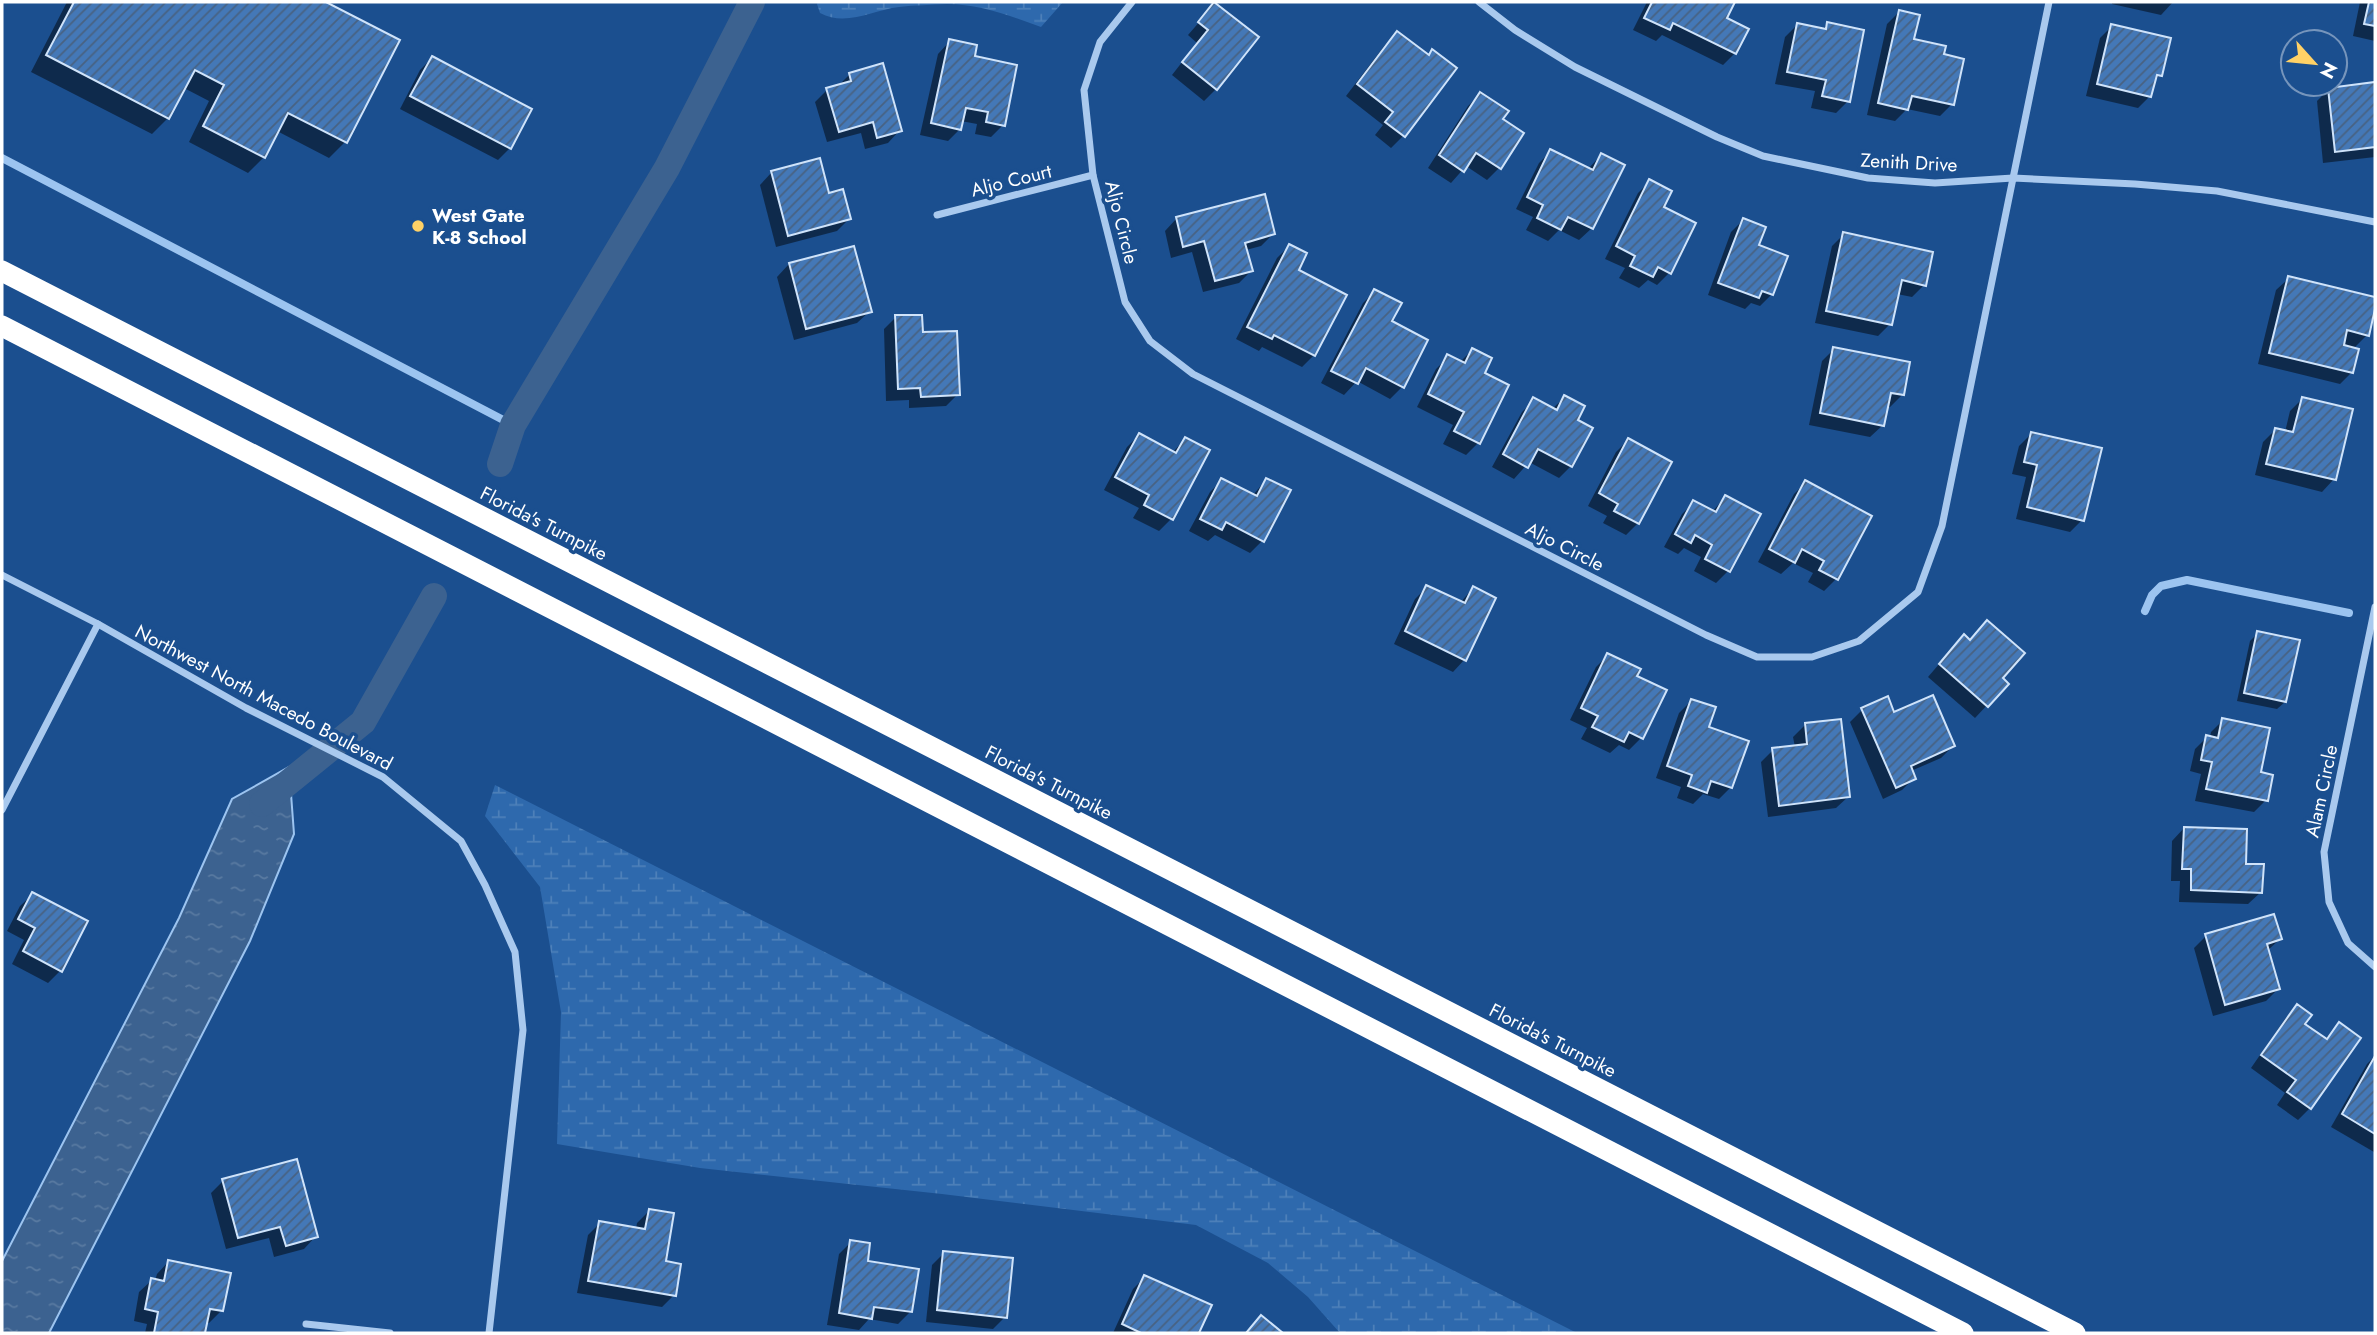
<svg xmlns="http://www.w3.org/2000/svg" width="2377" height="1335" font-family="Jost,sans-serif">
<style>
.wetland{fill:url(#wetland-marsh)}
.water{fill:url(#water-ripples);stroke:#9cc4f0;stroke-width:2}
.shadow{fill:#0007}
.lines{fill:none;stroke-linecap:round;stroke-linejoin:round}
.stream{stroke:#9cc4f0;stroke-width:8}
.canal{stroke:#3c6290;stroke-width:26}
.building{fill:url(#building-hatch);stroke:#cfe3fa;stroke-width:2}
.minor{stroke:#a9c9ee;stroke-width:7}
.motorway{stroke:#fff;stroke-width:21}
.poi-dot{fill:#ffd166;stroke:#1b4f8f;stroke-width:2.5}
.labels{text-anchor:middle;stroke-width:7;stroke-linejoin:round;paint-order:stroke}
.street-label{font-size:19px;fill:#fff;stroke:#1b4f8f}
.poi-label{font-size:19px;font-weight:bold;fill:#fff;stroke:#1b4f8f;text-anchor:start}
</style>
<defs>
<pattern id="wetland-marsh" width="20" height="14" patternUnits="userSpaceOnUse" patternTransform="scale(1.75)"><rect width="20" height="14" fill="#2e69ad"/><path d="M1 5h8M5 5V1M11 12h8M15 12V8" fill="none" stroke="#4d80b9"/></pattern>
<pattern id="water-ripples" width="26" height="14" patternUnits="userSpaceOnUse" patternTransform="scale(1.75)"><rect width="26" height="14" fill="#3c6290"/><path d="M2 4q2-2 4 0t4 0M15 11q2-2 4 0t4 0" fill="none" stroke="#597aa1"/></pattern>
<pattern id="building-hatch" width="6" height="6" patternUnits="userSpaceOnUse" patternTransform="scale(1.75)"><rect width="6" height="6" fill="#4478b7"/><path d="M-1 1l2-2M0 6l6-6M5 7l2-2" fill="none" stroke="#486282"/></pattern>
</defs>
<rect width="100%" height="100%" fill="#1b4f8f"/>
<g class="wetland">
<path d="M818,2H1063L1041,27C1011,16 979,4 947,4C931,5 914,5 899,7C873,10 846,27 820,13L817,4Z"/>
<polygon points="495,785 1577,1333 1340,1333 1308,1297 1268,1263 1196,1225 942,1194 700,1168 557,1144 561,1012 540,887 485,816"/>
</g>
<polygon class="water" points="289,767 294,834 250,941 49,1333 2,1333 2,1261 179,918 232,799"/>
<g class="shadow">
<polygon points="67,2 322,2 397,41 345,142 329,158 277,131 264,157 248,173 189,142 209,101 184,88 168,118 152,134 31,72"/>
<polygon points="1647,2 1733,2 1724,19 1735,53 1723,65 1662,35 1656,41 1633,30"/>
<polygon points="2112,2 2173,2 2161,15 2112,4"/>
<polygon points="2360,2 2375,2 2375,41 2353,36"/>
<polygon points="1215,4 1216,89 1204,101 1172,75 1197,43 1188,35"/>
<polygon points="1899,12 1912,40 1942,56 1952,104 1940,116 1907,109 1895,121 1867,115 1887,24"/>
<polygon points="1828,24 1848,101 1836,113 1811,108 1815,91 1775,84 1785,37 1797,25 1822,30"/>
<polygon points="2112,26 2160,75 2153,82 2150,96 2138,108 2086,96 2100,38"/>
<polygon points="1397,33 1403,136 1391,148 1375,135 1383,125 1346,96 1385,45"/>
<polygon points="950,41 973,57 1003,125 991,137 975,134 977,124 961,121 960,129 948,141 920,135 938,54"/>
<polygon points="432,58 510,148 498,160 400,109 420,70"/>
<polygon points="882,66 900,130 888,143 865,149 861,133 827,142 815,102 827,90 837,87 849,75"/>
<polygon points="2375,84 2375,157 2323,163 2317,101 2329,89"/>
<polygon points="1480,94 1501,120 1499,168 1487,180 1466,166 1451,183 1428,168 1468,106"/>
<polygon points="1551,151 1588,169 1601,155 1592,228 1579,240 1559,230 1548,241 1526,230 1533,217 1516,209 1539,163"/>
<polygon points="772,172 828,195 849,219 837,231 776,247 760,185"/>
<polygon points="1650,181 1661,208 1669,273 1657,285 1648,280 1639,288 1619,278 1625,268 1605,259 1638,193"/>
<polygon points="1177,218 1273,234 1261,246 1246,250 1251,271 1239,283 1203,292 1192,252 1171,258 1165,231"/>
<polygon points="1743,220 1757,246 1772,294 1760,306 1751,303 1745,309 1708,295 1731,232"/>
<polygon points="1844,234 1924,285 1912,297 1897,294 1890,324 1878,336 1815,323 1832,246"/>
<polygon points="1289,246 1314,355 1302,367 1262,347 1259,351 1236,339 1277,258"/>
<polygon points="789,264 870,311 857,323 794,340 777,277"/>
<polygon points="2289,278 2375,299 2367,335 2353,349 2352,372 2340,384 2258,364 2276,290"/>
<polygon points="1375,291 1390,322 1402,387 1390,399 1357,381 1344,395 1321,383 1363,303"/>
<polygon points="896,317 921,334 958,394 946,406 909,408 909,400 886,401 884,329"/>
<polygon points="1834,349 1902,395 1890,407 1886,406 1883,425 1870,437 1809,425 1822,361"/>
<polygon points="1472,350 1482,374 1478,443 1466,455 1443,444 1453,425 1417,407 1436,369 1448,357 1460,362"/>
<polygon points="1565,397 1571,466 1559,478 1529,462 1514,479 1492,467 1522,412 1534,400 1552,409"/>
<polygon points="2302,399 2334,479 2322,492 2255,475 2263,442 2275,430 2285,432 2290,411"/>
<polygon points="2031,434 2082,520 2070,532 2016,519 2026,477 2012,474 2019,446"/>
<polygon points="1139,435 1172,453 1185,439 1208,450 1171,519 1159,531 1133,518 1139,508 1104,490 1127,447"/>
<polygon points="1628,440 1638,523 1626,535 1603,523 1607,516 1588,506 1616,452"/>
<polygon points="1222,480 1252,496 1266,480 1288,491 1262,541 1250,553 1215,535 1208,541 1189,531 1210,492"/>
<polygon points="1806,482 1836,579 1824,591 1808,582 1813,573 1793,563 1781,574 1758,562 1794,494"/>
<polygon points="1725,497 1759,515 1728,571 1716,583 1694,571 1701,557 1684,548 1678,554 1664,547 1682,514 1694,502 1712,512"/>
<polygon points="1427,587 1460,603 1473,588 1465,659 1453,672 1394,644 1415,599"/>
<polygon points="2258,633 2285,702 2277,709 2237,701 2250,641"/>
<polygon points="1952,649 2007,684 1975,718 1928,677"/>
<polygon points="1608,655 1635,676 1641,738 1629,750 1619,745 1610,753 1581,739 1587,728 1570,720 1596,667"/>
<polygon points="1691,701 1707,728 1731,787 1719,799 1703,794 1693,804 1677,798 1681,787 1656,778 1679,713"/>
<polygon points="1862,710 1893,714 1953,746 1941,758 1911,771 1914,778 1902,790 1883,799 1850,722"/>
<polygon points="2223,720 2259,774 2266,800 2254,812 2195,801 2201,774 2190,771 2195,749 2207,737 2210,738 2211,732"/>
<polygon points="1805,725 1849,796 1836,808 1768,817 1761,762 1773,750 1795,747 1793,737"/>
<polygon points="2184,828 2261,892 2248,904 2179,902 2180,881 2171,881 2172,841"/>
<polygon points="33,894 60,971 48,983 12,964 24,940 7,931 20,906"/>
<polygon points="2206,936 2280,939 2267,951 2278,989 2266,1001 2213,1016 2194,948"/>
<polygon points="2297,1007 2303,1025 2324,1040 2339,1024 2310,1108 2298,1120 2277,1105 2285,1093 2251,1068 2285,1019"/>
<polygon points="2375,1056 2375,1150 2374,1152 2331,1127 2367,1064"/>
<polygon points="223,1181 316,1236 304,1249 274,1257 269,1238 226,1249 211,1193"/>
<polygon points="649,1211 674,1295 662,1307 577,1293 588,1235 600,1223 636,1229 637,1223"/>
<polygon points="851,1242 910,1312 898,1324 869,1319 859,1330 827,1325 839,1254"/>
<polygon points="944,1253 1005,1317 993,1329 926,1322 932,1265"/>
<polygon points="169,1261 221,1311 209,1323 206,1322 203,1333 145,1333 147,1324 134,1321 139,1292 152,1280 155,1281 157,1274"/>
<polygon points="1145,1277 1209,1306 1197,1333 1113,1333 1133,1289"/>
</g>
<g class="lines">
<g class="stream">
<polyline points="2,158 513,425"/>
<polyline points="2145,611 2152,595 2161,586 2187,580 2349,613"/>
</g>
<g class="canal">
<polyline points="500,464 513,425 667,168 752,2"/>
<polyline points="262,804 363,722 434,596"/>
</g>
</g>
<g class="building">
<polygon points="74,2 326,2 400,40 347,143 288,113 265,158 203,126 224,85 195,70 169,119 46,55"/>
<polygon points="1214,2 1259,37 1217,90 1182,62 1208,30 1198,22"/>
<polygon points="1652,2 1735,2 1727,18 1749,29 1736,54 1673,23 1670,30 1644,18"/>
<polygon points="2369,2 2375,2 2375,26 2364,24"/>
<polygon points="1899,10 1920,15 1914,39 1946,46 1944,54 1964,59 1954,105 1912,96 1908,110 1878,103"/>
<polygon points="1827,22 1864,30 1850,102 1822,96 1826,80 1787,72 1797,23 1826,29"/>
<polygon points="2111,24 2171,38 2162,76 2157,75 2151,97 2097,84"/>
<polygon points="1397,31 1429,55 1432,49 1457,68 1405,137 1385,122 1393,112 1357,84"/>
<polygon points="949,39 977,45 975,56 1017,65 1005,126 986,122 988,112 966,108 961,130 931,123"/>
<polygon points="432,56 532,109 511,149 410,96"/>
<polygon points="883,63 902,131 877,138 873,122 839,132 826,88 851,81 849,73"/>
<polygon points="2375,82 2375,147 2335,152 2328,88"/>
<polygon points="1480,92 1509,111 1503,119 1524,133 1501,169 1476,153 1464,172 1439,155"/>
<polygon points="1550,149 1593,170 1601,153 1625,165 1593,229 1568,217 1561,230 1537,218 1543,205 1527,197"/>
<polygon points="820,158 829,193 843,189 851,219 788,236 771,171"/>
<polygon points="1649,179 1672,191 1664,207 1696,223 1671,274 1658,267 1653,277 1630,266 1635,256 1616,246"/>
<polygon points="1265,194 1275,234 1245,243 1253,271 1215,281 1204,241 1183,247 1176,217"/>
<polygon points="1743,218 1766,227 1759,245 1788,256 1773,295 1762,291 1759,298 1718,283"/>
<polygon points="1843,232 1933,252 1926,286 1902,280 1892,325 1826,311"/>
<polygon points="1289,244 1307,253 1299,270 1347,295 1315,356 1274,335 1272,339 1247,327"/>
<polygon points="854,246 872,312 806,329 789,263"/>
<polygon points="2288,276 2375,297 2375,309 2369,336 2347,330 2344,345 2359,349 2353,373 2269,353"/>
<polygon points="1374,289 1402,303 1392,321 1428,340 1404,388 1366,368 1358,384 1331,371"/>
<polygon points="895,315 922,315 923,332 957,331 960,395 921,397 920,388 898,389"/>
<polygon points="1833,347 1910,362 1904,395 1891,393 1884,426 1820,413"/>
<polygon points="1472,348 1492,358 1485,373 1509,385 1480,444 1454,431 1464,412 1428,394 1447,354 1465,363"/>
<polygon points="1564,395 1585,406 1578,420 1593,428 1572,467 1538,449 1528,468 1503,454 1533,397 1557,410"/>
<polygon points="2302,397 2353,409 2336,480 2266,464 2275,428 2293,432"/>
<polygon points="2031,432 2102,448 2084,521 2027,507 2037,465 2024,462"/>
<polygon points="1139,433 1176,453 1185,437 1210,450 1173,520 1144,505 1149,495 1115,477"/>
<polygon points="1628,438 1672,462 1639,524 1614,511 1618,504 1599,493"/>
<polygon points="1221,478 1257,496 1266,478 1291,490 1264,542 1226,522 1222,530 1200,519"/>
<polygon points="1805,480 1872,516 1838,580 1819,570 1824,561 1802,549 1795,563 1769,549"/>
<polygon points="1725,495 1761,514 1730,572 1705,559 1712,545 1695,535 1691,543 1675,534 1693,500 1716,512"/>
<polygon points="1426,585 1465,603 1473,586 1496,598 1466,661 1405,631"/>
<polygon points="1987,620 2025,653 2003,678 2009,684 1988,707 1939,664 1964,634 1970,640"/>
<polygon points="2257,631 2300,640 2286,702 2244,693"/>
<polygon points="1607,653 1641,669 1637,676 1667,690 1643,739 1629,732 1624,742 1592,727 1598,716 1581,708"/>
<polygon points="1933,695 1955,746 1911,766 1916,779 1896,788 1861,708 1888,696 1894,712"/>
<polygon points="1691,699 1716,707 1709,727 1749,741 1732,788 1711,781 1707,793 1688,786 1692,775 1667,766"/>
<polygon points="2222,718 2270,728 2261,772 2273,775 2268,801 2206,789 2212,762 2201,760 2206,735 2218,738"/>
<polygon points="1841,719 1850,797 1779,806 1772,748 1807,744 1805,723"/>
<polygon points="2184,827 2247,829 2246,864 2264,864 2262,893 2191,890 2191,869 2182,869"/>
<polygon points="32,892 88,921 62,972 23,951 35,928 18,919"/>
<polygon points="2274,914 2282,939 2267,944 2280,989 2225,1005 2205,934"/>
<polygon points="2297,1004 2312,1015 2305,1024 2327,1039 2339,1022 2361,1038 2311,1109 2287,1092 2296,1080 2261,1055"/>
<polygon points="2375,1056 2375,1134 2342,1114"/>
<polygon points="297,1159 318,1237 286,1246 280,1227 238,1238 222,1179"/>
<polygon points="649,1209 674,1213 666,1261 681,1264 676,1296 588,1281 599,1221 645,1229"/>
<polygon points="850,1240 870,1243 868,1261 919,1269 912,1312 874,1307 872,1319 839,1313"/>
<polygon points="943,1251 1013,1258 1007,1318 937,1310"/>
<polygon points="168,1260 231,1273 223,1311 210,1309 205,1333 154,1333 158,1312 145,1309 151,1278 164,1281"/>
<polygon points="1144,1275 1212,1305 1199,1333 1141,1333 1122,1324"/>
<polygon points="1261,1315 1283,1333 1246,1333"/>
</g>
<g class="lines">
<g class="minor">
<polyline points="1132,2 1100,42 1084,90 1093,175 1125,302 1150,341 1193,374 1706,635 1757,657 1812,657 1859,641 1918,592 1942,526 2049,2"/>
<polyline points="1479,2 1515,30 1575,67 1717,137 1763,156 1868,178 1935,183 2013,178 2135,184 2217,191 2375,222"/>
<polyline points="937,215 1093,175"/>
<polyline points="2,575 98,624 246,708 383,777 461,841 485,885 515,952 523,1030 489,1333"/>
<polyline points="2375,607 2324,852 2329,902 2348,943 2375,967"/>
<polyline points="2,810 98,624"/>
<polyline points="306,1324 390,1333"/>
</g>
<g class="motorway">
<polyline points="2,271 2075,1333"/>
<polyline points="2,326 1963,1333"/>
</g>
</g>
<circle class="poi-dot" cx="418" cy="226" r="7"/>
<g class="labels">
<g class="street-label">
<text transform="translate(1909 162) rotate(3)" y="7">Zenith Drive</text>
<text transform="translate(1011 180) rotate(-14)" y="7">Aljo Court</text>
<text transform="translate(1122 222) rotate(76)" y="7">Aljo Circle</text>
<text transform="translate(544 523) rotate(27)" y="7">Florida's Turnpike</text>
<text transform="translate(1565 546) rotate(27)" y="7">Aljo Circle</text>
<text transform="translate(264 697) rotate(28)" y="7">Northwest North Macedo Boulevard</text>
<text transform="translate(1049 782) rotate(27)" y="7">Florida's Turnpike</text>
<text transform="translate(2321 791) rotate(-78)" y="7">Alam Circle</text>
<text transform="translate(1553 1040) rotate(27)" y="7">Florida's Turnpike</text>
</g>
<g class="poi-label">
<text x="432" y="222">West Gate<tspan x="432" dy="22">K-8 School</tspan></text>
</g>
</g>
<rect width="2377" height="1335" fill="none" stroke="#ffffff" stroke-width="7"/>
<g transform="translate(2314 63) rotate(117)"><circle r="33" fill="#1b4f8f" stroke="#7695bc" stroke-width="2"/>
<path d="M0-5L12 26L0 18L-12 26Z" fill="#ffd166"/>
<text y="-10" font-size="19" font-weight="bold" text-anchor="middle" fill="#ffffff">N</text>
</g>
</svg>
